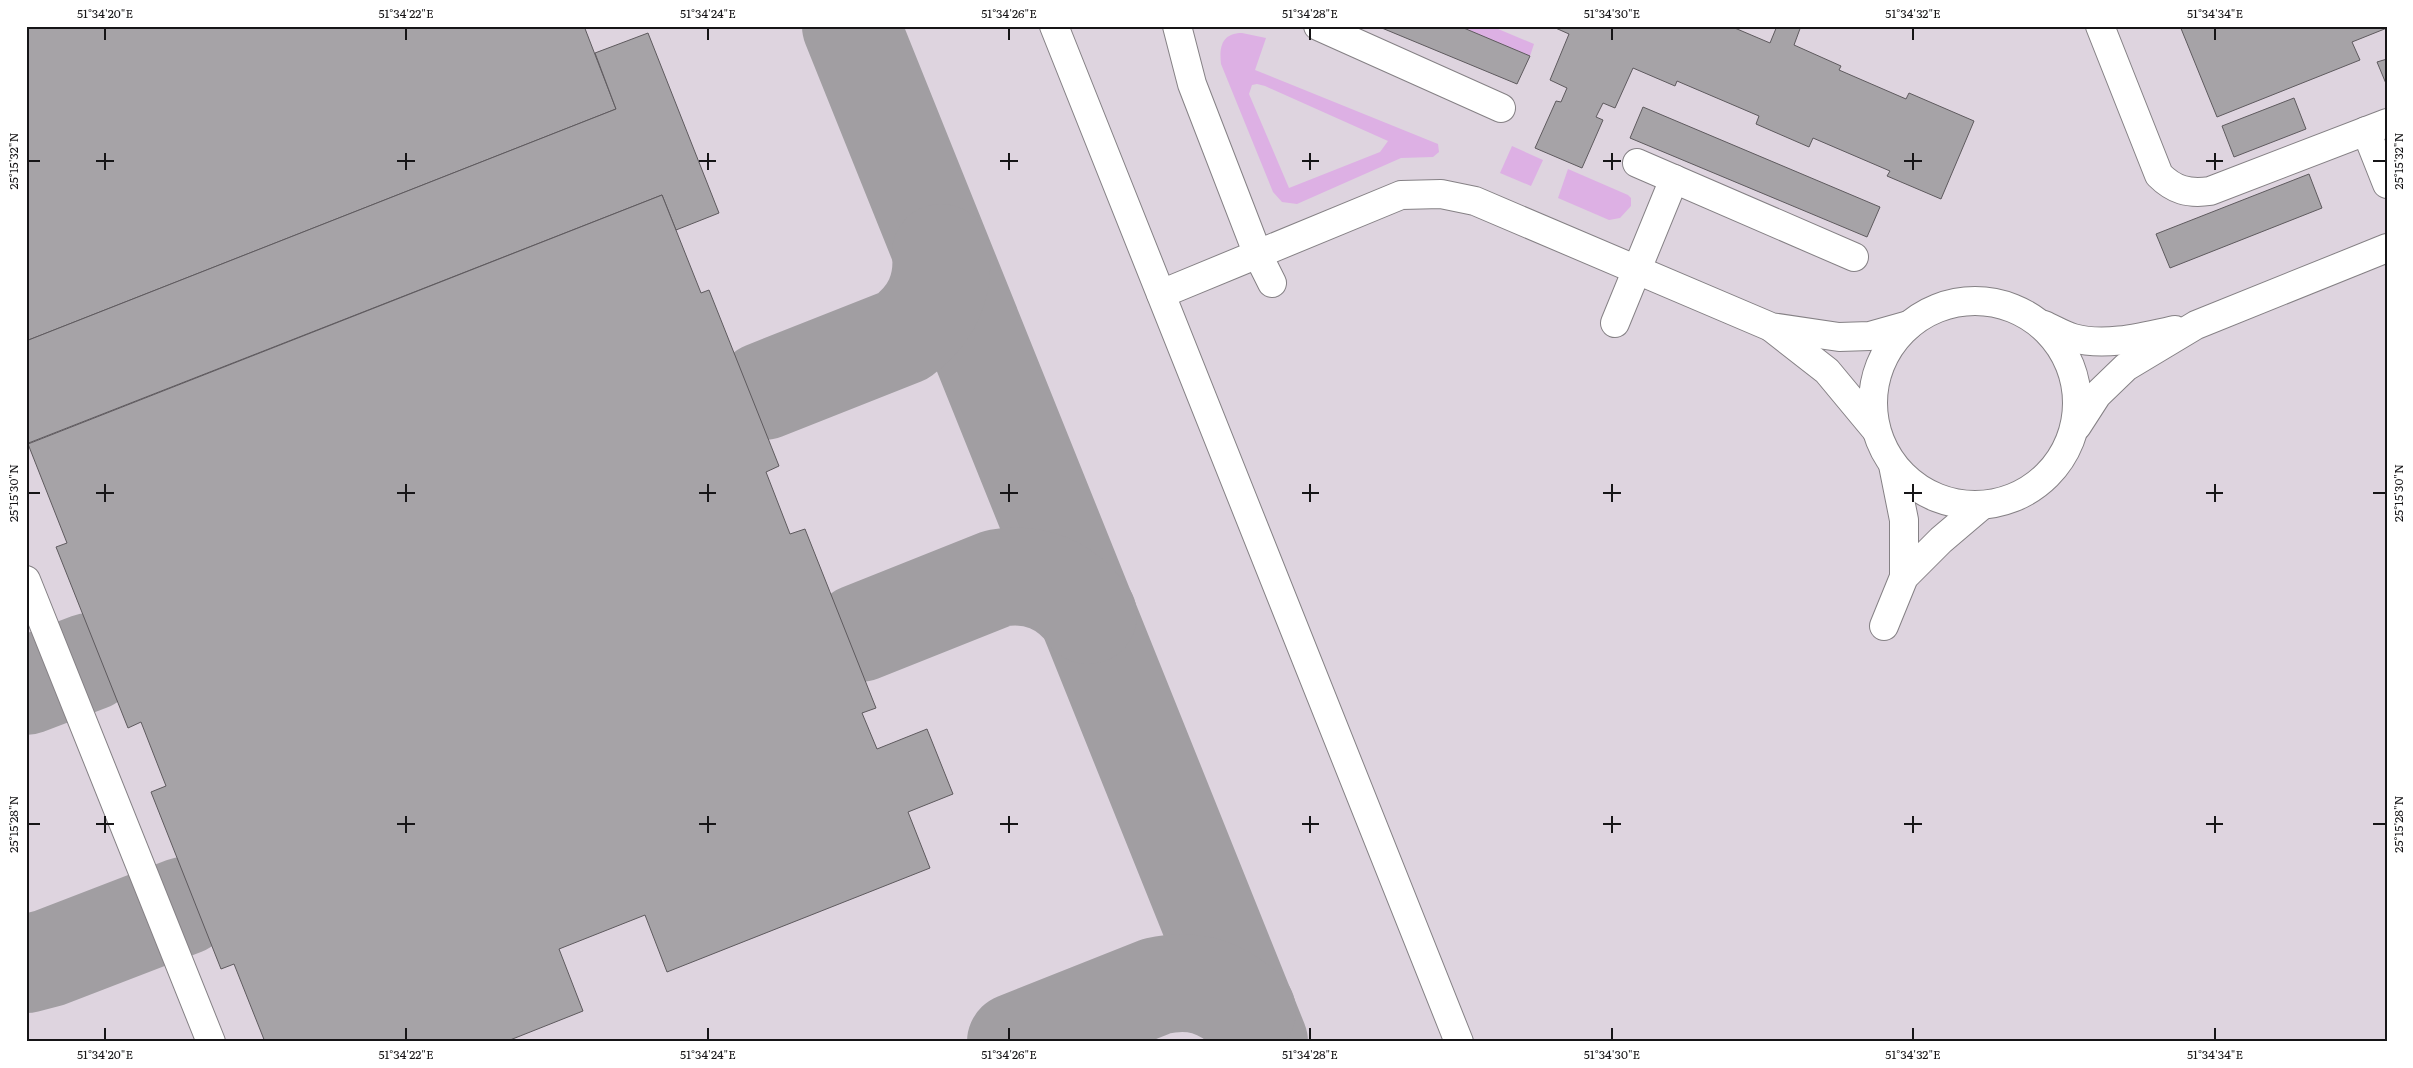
<svg xmlns="http://www.w3.org/2000/svg" width="2413" height="1068" font-family="Literata,serif">
<style>
.built{fill:#ded4df}
.green{fill:#ddb0e4;fill-rule:evenodd}
.lines{fill:none;stroke-linecap:round;stroke-linejoin:round}
.taxiway{stroke:#a19ea2;stroke-width:98}
.building{fill:#a6a3a7;stroke:#5e5a5e}
.minor-casing{stroke:#858185;stroke-width:30}
.minor{stroke:#fff;stroke-width:28}
.ticks{fill:none;stroke:#161517;stroke-width:2}
.neatline{fill:none;stroke:#161517;stroke-width:2}
.ticks-label{font-size:12px;text-anchor:middle;fill:#161517}
</style>
<rect width="100%" height="100%" fill="#e5e1e6"/>
<rect class="built" x="26" y="26" width="2361" height="1016"/>
<g class="green">
<polygon points="1459,26 1491,26 1534,44 1530,56"/>
<path d="M1242,33L1266,38L1255,70L1438,144L1439,152L1433,157L1401,158L1297,204L1282,202L1273,192L1221,64C1219,47 1222,33 1242,33ZM1257,84L1265,86L1388,141L1380,152L1289,188L1249,94L1252,85Z"/>
<polygon points="1512,146 1543,160 1531,186 1500,173"/>
<polygon points="1568,169 1628,195 1631,198 1631,206 1620,218 1609,220 1558,198"/>
</g>
<g class="lines">
<g class="taxiway">
<polyline points="851,26 1259,1042"/>
<path d="M764,391L903,336C931,315 944,288 941,253"/>
<path d="M860,633L998,578C1035,572 1066,585 1088,615"/>
<polyline points="26,686 89,662"/>
<polyline points="26,964 49,958 184,906"/>
<path d="M1016,1042L1157,986C1193,978 1220,986 1247,1011"/>
</g>
</g>
<g class="building">
<polygon points="26,26 584,26 616,109 26,341"/>
<polygon points="1377,26 1459,26 1530,56 1517,84"/>
<polygon points="1551,26 1730,26 1770,43 1777,26 1801,26 1794,45 1841,66 1839,70 1906,99 1909,93 1974,121 1941,199 1887,176 1890,171 1813,138 1809,147 1756,124 1759,116 1677,81 1675,86 1633,68 1615,108 1603,103 1596,117 1603,120 1582,168 1535,148 1556,101 1561,102 1567,88 1550,80 1569,34"/>
<polygon points="2180,26 2387,26 2387,28 2352,42 2360,60 2217,117"/>
<polygon points="648,33 719,213 676,230 662,195 26,444 26,341 616,109 595,53"/>
<polygon points="2387,59 2387,86 2377,62"/>
<polygon points="2294,98 2306,129 2234,157 2222,126"/>
<polygon points="1643,107 1880,207 1867,237 1630,138"/>
<polygon points="2309,174 2322,208 2170,268 2156,234"/>
<polygon points="662,195 701,293 709,290 779,466 766,472 790,534 805,529 876,708 862,713 877,749 927,729 953,794 908,812 930,868 667,972 645,915 559,949 583,1011 505,1042 265,1042 234,964 221,969 151,792 166,786 141,722 128,728 56,547 67,543 28,444"/>
</g>
<g class="lines">
<g class="minor-casing">
<g id="minor">
<polyline points="1054,26 1459,1042"/>
<polyline points="1177,26 1192,84 1258,255 1272,283"/>
<polyline points="1318,26 1501,108"/>
<path d="M2100,26L2159,175C2174,190 2188,194 2210,191L2387,123"/>
<polyline points="2366,131 2387,184"/>
<polyline points="1637,163 1854,257"/>
<polyline points="1161,294 1401,195 1441,194 1475,201 1771,327 1839,337 1870,336 1909,325"/>
<circle cx="1975" cy="403" r="102"/>
<polyline points="1615,323 1674,179"/>
<path d="M2044,325C2053,329 2063,335 2073,338C2105,347 2143,337 2175,330"/>
<polyline points="1772,328 1827,371 1876,430"/>
<polyline points="2077,426 2097,395 2126,367 2196,325 2387,248"/>
<polyline points="1893,465 1904,520 1904,577"/>
<polyline points="26,580 211,1042"/>
<polyline points="1884,626 1904,577 1941,540 1981,506"/>
</g>
</g>
<use href="#minor" class="minor"/>
</g>
<path class="ticks" d="M105,28V40M406,28V40M708,28V40M1009,28V40M1310,28V40M1612,28V40M1913,28V40M2215,28V40M105,153V170M406,153V170M708,153V170M1009,153V170M1310,153V170M1612,153V170M1913,153V170M2215,153V170M28,161H40M96,161H114M397,161H415M699,161H716M1000,161H1018M1302,161H1319M1603,161H1621M1904,161H1922M2206,161H2223M2373,161H2386M105,484V502M406,484V502M708,484V502M1009,484V502M1310,484V502M1612,484V502M1913,484V502M2215,484V502M28,493H40M96,493H114M397,493H415M699,493H716M1000,493H1018M1302,493H1319M1603,493H1621M1904,493H1922M2206,493H2223M2373,493H2386M105,816V833M406,816V833M708,816V833M1009,816V833M1310,816V833M1612,816V833M1913,816V833M2215,816V833M28,824H40M96,824H114M397,824H415M699,824H716M1000,824H1018M1302,824H1319M1603,824H1621M1904,824H1922M2206,824H2223M2373,824H2386M105,1028V1040M406,1028V1040M708,1028V1040M1009,1028V1040M1310,1028V1040M1612,1028V1040M1913,1028V1040M2215,1028V1040"/>
<rect width="2413" height="1068" fill="none" stroke="#ffffff" stroke-width="55"/>
<rect x="28" y="28" width="2358" height="1012" class="neatline"/>
<g class="ticks-label">
<text x="105" y="18">51°34'20"E</text>
<text x="406" y="18">51°34'22"E</text>
<text x="708" y="18">51°34'24"E</text>
<text x="1009" y="18">51°34'26"E</text>
<text x="1310" y="18">51°34'28"E</text>
<text x="1612" y="18">51°34'30"E</text>
<text x="1913" y="18">51°34'32"E</text>
<text x="2215" y="18">51°34'34"E</text>
<text transform="translate(14 161) rotate(-90)" y="4">25°15'32"N</text>
<text transform="translate(2399 161) rotate(-90)" y="4">25°15'32"N</text>
<text transform="translate(14 493) rotate(-90)" y="4">25°15'30"N</text>
<text transform="translate(2399 493) rotate(-90)" y="4">25°15'30"N</text>
<text transform="translate(14 824) rotate(-90)" y="4">25°15'28"N</text>
<text transform="translate(2399 824) rotate(-90)" y="4">25°15'28"N</text>
<text x="105" y="1059">51°34'20"E</text>
<text x="406" y="1059">51°34'22"E</text>
<text x="708" y="1059">51°34'24"E</text>
<text x="1009" y="1059">51°34'26"E</text>
<text x="1310" y="1059">51°34'28"E</text>
<text x="1612" y="1059">51°34'30"E</text>
<text x="1913" y="1059">51°34'32"E</text>
<text x="2215" y="1059">51°34'34"E</text>
</g>
</svg>
